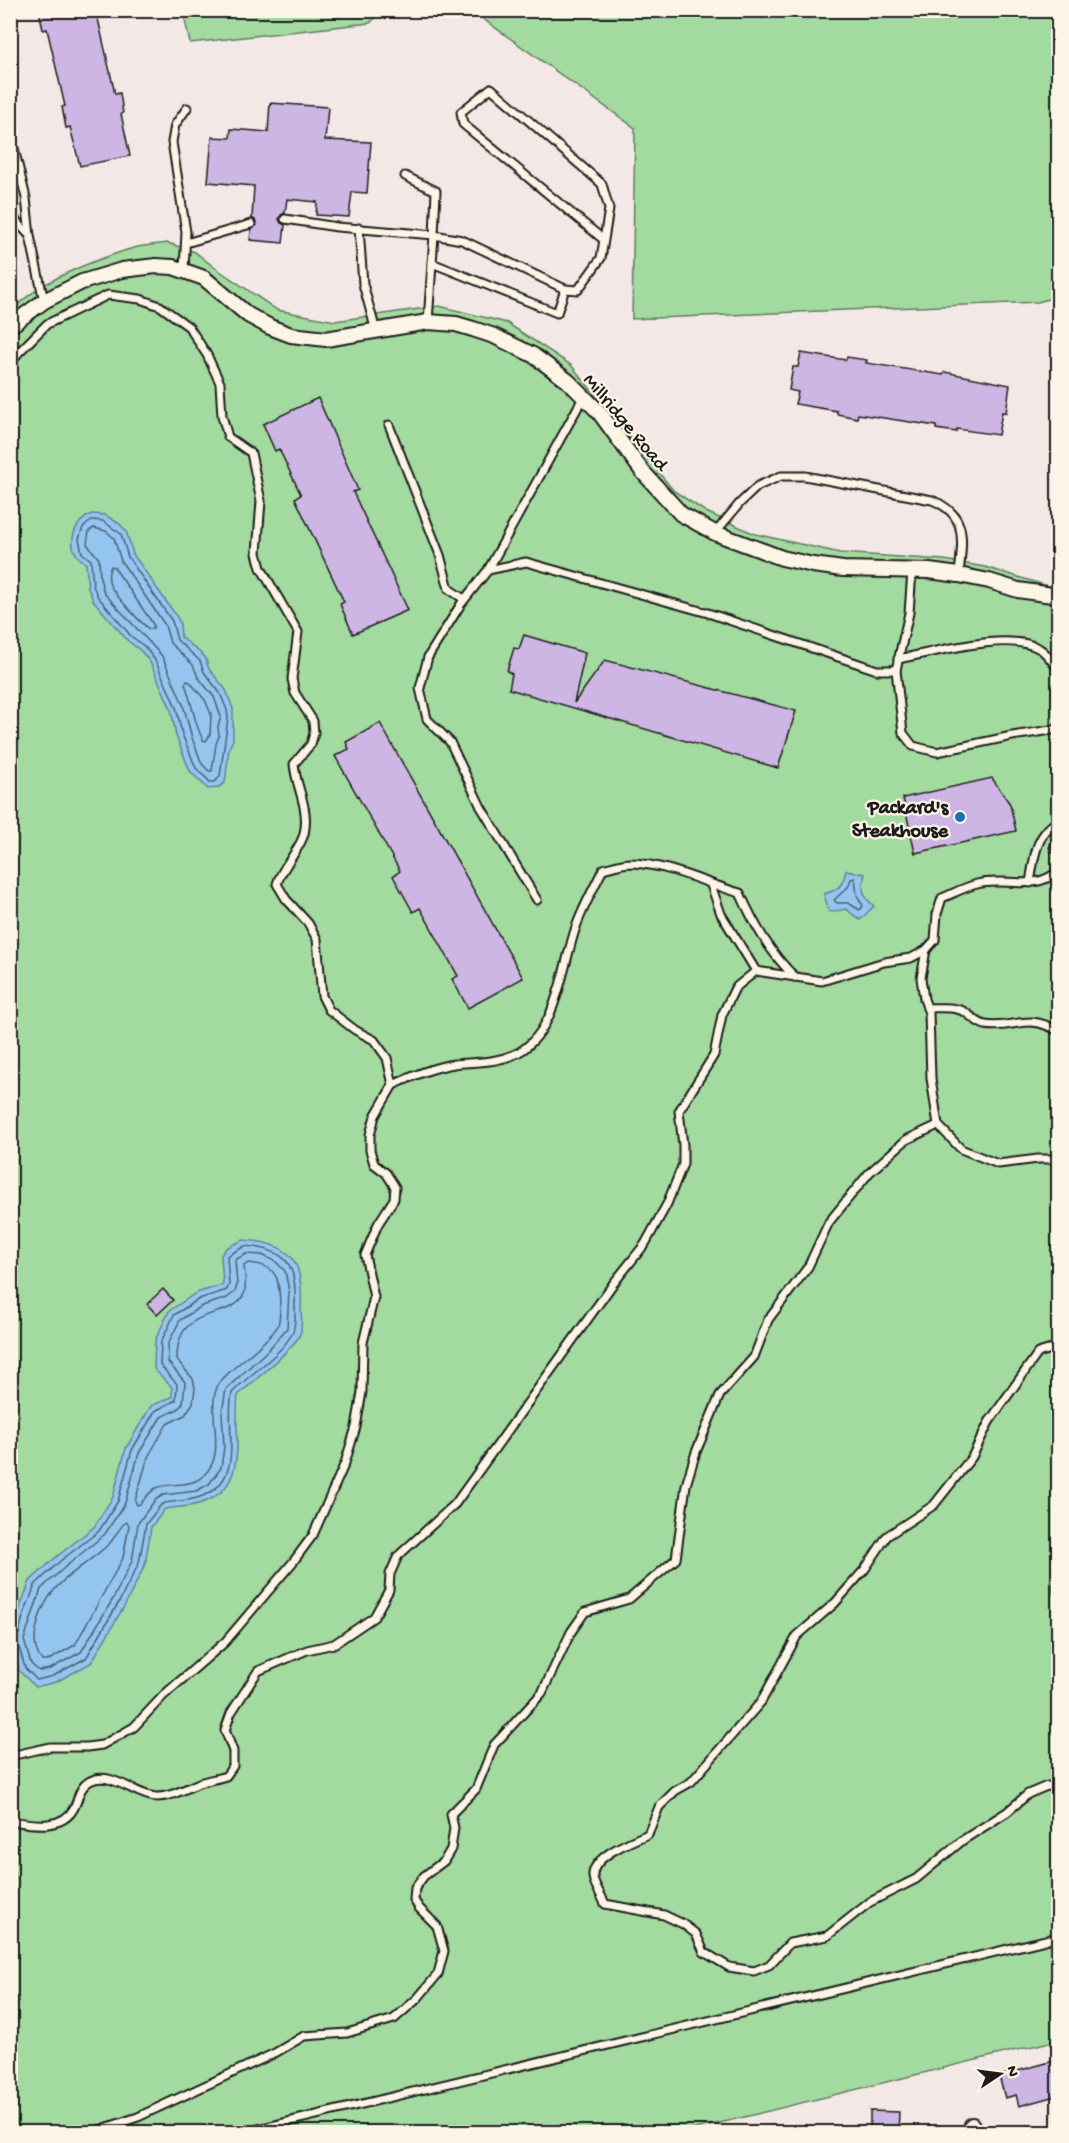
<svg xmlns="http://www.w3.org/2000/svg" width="1069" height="2143" font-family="'Gochi Hand',sans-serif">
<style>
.green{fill:#a2da9f;stroke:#5f7b5e;stroke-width:1.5}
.water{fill:#94c5f0;stroke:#64819b;stroke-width:1.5}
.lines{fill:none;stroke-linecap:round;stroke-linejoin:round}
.shore{stroke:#4c6071;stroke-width:1.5}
.building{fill:#cdb5e4;stroke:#1c1c1c;stroke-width:1.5}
.lane-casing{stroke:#1c1c1c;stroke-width:11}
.street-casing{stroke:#1c1c1c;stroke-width:18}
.lane{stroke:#fcf5e5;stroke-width:7}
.street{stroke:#fcf5e5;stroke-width:14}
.poi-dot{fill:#1f6fb2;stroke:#fcf5e5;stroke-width:2}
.labels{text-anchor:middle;stroke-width:4.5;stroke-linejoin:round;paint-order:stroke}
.street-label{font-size:20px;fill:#1c1c1c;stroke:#fcf5e5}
.poi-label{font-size:20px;font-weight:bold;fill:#1c1c1c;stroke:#fcf5e5;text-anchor:end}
</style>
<rect width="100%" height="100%" fill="#f3e8e5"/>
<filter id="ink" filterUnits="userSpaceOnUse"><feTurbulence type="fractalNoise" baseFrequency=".0167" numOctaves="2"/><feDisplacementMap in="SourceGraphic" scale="12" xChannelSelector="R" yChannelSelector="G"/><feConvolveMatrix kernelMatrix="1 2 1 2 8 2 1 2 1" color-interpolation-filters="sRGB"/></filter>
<g filter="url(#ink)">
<g class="green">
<polygon points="183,11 183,10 382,11 370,23 190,43"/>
<polygon points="472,11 1058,11 1058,296 1038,302 632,319 635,128"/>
<path d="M168,243L195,252L214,267L277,310L335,321L439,306L507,323L571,365L674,491L706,512L755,534L840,553L944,560L985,567L1058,589V2040L683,2132H11V311C41,280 89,262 130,249C142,245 155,245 168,243Z"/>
</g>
<g class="water">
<path d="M92,514L105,515L120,524L126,531L133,554L177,617L180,623L181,637L205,657L209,669L226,690L233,709V740L229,748L225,783L217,788L208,789L190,771L176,736L171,709L150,662L141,651L127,640L93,600L88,588L86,564C83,559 79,560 76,554C67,539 77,520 92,514Z"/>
<path d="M846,870L865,874C861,888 862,896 874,906L860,920L846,909L829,912L824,894C839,890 843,885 846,870Z"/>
<path d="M243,1240C291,1243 304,1260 301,1307C301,1315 303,1327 300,1334C295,1348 250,1384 238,1395C233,1435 251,1490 198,1504C188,1507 176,1507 165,1509L151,1527L145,1565L125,1605L91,1663L56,1682L36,1687L19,1671L11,1642L16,1618L30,1581L55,1558L94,1527L113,1497L126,1448L151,1406L172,1397V1387L154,1369L155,1341L169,1311L196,1293L223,1285L221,1255L226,1248Z"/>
</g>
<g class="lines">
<g class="shore">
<polygon points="93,520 103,521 121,534 128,557 172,621 177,640 200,661 204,672 220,693 227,710 228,718 220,776 215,782 210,782 196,768 182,734 176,707 155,660 145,647 131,636 98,597 93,586 91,560 82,553 79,539 83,527"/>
<polygon points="94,528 106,531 114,538 121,561 165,625 170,643 193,665 198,677 214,697 221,717 218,726 219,736 216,744 212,771 209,771 202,764 192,738 183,704 162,656 104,593 100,578 99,559 87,544 89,531"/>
<path d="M111,566L114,567L151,621L154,626L152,629H149C141,623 114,594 110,585C108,579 108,572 111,566Z"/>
<path d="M187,681L190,682L205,700L211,714L210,735L206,741L203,740C194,723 192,702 185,684Z"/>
<polygon points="855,878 857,895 863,906 860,910 848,903 837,903 834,900 848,887 851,879"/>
<path d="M245,1246C288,1249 297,1265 295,1306C295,1314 296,1327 292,1334C278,1358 251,1372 232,1393C224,1429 248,1483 197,1498C187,1501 175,1501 165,1503L161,1505L146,1524L139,1563L119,1602L86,1658L53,1676L37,1680L25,1668L19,1647L13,1640L19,1634L22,1620L35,1585L59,1562L99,1531L118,1501L132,1450L155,1411L176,1400L177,1384L160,1365L161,1342L174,1315L199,1299L227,1290L229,1284L227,1256Z"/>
<polygon points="246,1254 262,1255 275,1261 285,1271 289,1291 287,1328 269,1349 226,1389 222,1413 224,1447 221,1468 209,1484 196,1491 163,1495 155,1500 138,1523 132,1561 113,1599 81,1652 50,1669 39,1671 31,1664 24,1640 41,1589 64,1568 105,1534 125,1503 139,1453 161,1417 178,1409 183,1403 185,1382 168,1362 168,1344 180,1320 202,1306 227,1298 235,1292 237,1285 235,1260"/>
<path d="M248,1263C263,1264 276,1268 278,1284C280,1293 281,1316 278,1325C274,1336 245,1358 235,1367C229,1373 220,1379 217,1387C206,1415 228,1453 204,1475C192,1488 171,1482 156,1488C149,1492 145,1499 140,1504L137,1505L135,1501L148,1457L167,1424L185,1415L193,1403L195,1388L193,1379L177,1360C176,1301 232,1323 244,1294C247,1285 245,1275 244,1266Z"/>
<path d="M126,1522L129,1525L123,1558L75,1645L47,1661H42C35,1652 34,1641 36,1630C46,1581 77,1574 109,1544C116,1537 119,1527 126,1522Z"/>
</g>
</g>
<g class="building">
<polygon points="39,10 96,10 115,94 120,93 123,113 121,114 130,156 80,166 70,127 66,128 62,107 65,106 47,29 43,30"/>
<polygon points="270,103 328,107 325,140 371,142 367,193 352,192 349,217 316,215 317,202 287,199 285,213 281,215 279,219 281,223 285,225 283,243 250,240 251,230 257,225 255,220 252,218 254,186 208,182 212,137 230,138 231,129 268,132"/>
<polygon points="801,353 846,360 847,357 867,360 866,363 943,375 945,372 1010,385 1006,413 1002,412 998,435 957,429 956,432 936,429 936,426 858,414 857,418 837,414 837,411 795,404 798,392 789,390 793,367 798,367"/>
<polygon points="318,398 358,490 353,492 408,610 353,634 340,604 344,602 295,498 301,495 279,449 275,451 263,424"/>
<polygon points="524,635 585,653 574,703 605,660 796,711 778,768 509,689 512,674 507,671 514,648 519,649"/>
<polygon points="380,723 523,978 468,1008 452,979 458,976 420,908 413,912 393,876 400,871 335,756 349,749 346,742"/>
<polygon points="992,778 1010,804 1016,831 915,853 903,798"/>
<polygon points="163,1289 173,1300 157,1315 147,1304"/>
<polygon points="1054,2061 1059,2077 1059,2095 1019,2106 1016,2095 1005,2098 999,2076"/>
<polygon points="870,2111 899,2112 898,2133 870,2133"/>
</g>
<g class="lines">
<g class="lane-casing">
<g id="lane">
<polyline points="10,132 26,198 30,236 44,301"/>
<polyline points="405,176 436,191 434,235 462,240 565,289 557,313 432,263"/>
<polyline points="10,214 30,236"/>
<polyline points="285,219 337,227 434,235 428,322"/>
<polyline points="359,228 363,284 376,331"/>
<polyline points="186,243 251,224"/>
<polyline points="184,270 186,232 172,142 175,125 187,108"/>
<polyline points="565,289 578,290 601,258 609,209 602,184 491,88 461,112 463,124 604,240"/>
<path d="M10,365L18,353L47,324L108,295L140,299L160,306L189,327L207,355L220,383L222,416L228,437L251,453L261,501L257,553L261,568L298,632L292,679L295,693L313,721L314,733L311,744L294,764C296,788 310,808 304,834C299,852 282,866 277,884L286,899L308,923L317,939L322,996L329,1010L355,1030L374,1040L387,1058L393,1085L375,1116L370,1135V1150L374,1164L386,1173L395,1187L394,1199L378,1224L365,1255L374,1297L363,1343L362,1392L356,1427L345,1463L313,1535L293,1562L225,1642L164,1695L134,1727L102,1745L87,1747H50L10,1756"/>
<polyline points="389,425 440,555 449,589 464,599"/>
<path d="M715,533L740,503L758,486L781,476H805L932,500C969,515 962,541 959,575"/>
<polyline points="488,570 584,396"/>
<path d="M898,659C932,653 1010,630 1040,649C1047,653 1053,663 1058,669"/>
<polyline points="896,670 903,733 913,746 937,752 1012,736 1058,729"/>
<polyline points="1054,848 1058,838"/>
<path d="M1030,883C1034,859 1035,834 1058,821"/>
<path d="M711,885L721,914L756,971L822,981L884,962L911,958L926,950L935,940L937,914L942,898C954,893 965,887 977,884C1004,877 1035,892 1058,871"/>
<polyline points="537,900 481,807 450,742 427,719 420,688 428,657 461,604 488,570 526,562 708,613 877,670 896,670 909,613 912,571"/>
<polyline points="926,950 921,978 924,999 929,1013 931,1078 938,1125 961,1149 998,1164 1038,1159 1058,1159"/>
<path d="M927,1008C939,1008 954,1006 965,1012C971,1016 977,1023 985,1025C1014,1030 1026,1012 1058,1031"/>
<path d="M393,1085C413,1076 433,1067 454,1064C474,1062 494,1063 513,1055C557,1037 562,967 576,927C583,907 594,888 603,869C611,867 622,863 631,863C668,864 704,883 740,893C754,924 770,953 795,977"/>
<path d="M1058,1347L1038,1353L989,1422L972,1457L934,1505L887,1536L865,1569L835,1603L797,1636L761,1702L691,1782L675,1791L659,1807L648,1834C632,1841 591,1856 593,1877C594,1885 602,1896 605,1904L664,1915L683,1924L696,1934L704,1952L729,1967L754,1971L769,1965L790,1943L827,1936L870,1902L916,1879L963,1840L1007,1812L1028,1794L1047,1786L1058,1787"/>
<polyline points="1058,1586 1058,1592"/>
<path d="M10,1821C31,1824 62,1831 74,1808C79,1798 79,1787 90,1781C111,1770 136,1796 156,1797C171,1797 185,1789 199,1783C208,1780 217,1779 226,1776L233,1766V1751L225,1730L231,1713L258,1671L307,1650L334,1644L374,1617L389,1590L390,1574L398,1556L455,1504L613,1284L645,1244L667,1204L683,1164V1145L679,1111L714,1055L722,1015L735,988L756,971"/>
<polyline points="82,2132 96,2131 138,2117 275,2053 304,2036 347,2033 394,2019 417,1999 438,1974 444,1951 437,1926 419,1908 414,1900 415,1888 424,1876 444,1861 451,1849 454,1828 451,1814 476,1789 494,1745 542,1693 571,1632 585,1612 629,1599 676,1559 686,1485 696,1452 720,1395 754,1357 768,1320 808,1267 829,1222 869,1173 906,1140 938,1125"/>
<polyline points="246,2132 1058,1937"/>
</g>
</g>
<g class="street-casing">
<g id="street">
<polyline points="10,326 44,301 82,282 122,270 156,266 173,267 204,278 248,315 270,327 291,335 326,339 428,322 456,324 473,329 494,336 533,355 568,381 599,412 642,471 681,514 715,533 782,558 813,565 843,569 929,571 959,575 989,581 1018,590 1052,595 1058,598"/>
<polyline points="970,2132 972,2125"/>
</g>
</g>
<use href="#lane" class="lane"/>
<use href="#street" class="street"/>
</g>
</g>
<circle class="poi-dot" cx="960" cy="817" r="6"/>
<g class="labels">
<g class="street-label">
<text transform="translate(627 421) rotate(50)" y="7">Millridge Road</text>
</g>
<g class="poi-label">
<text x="948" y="813">Packard's<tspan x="948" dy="23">Steakhouse</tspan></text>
</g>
</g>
<rect width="1069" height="2143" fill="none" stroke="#fcf5e5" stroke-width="36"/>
<rect x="18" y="18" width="1033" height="2107" fill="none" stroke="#1c1c1c" stroke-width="2" filter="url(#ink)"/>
<g transform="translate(1000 2074) rotate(77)" stroke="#fcf5e5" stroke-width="4.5" paint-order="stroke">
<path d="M0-4.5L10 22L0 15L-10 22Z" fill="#1c1c1c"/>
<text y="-9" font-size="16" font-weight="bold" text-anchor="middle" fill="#1c1c1c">N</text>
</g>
</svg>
